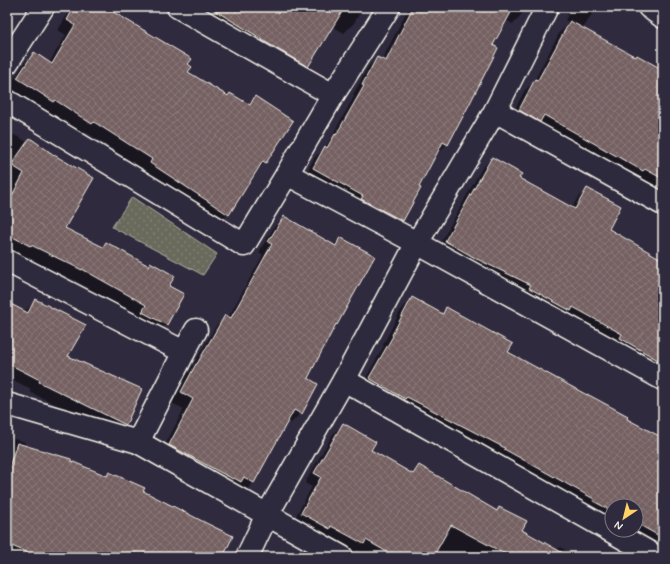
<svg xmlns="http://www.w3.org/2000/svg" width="670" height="564" font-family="Mynerve,sans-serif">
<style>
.park{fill:url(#park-dots);stroke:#afaea2}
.shadow{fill:#0007}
.building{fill:url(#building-cross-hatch);stroke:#f4f1e8}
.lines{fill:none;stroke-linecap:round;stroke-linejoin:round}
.minor-casing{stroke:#f4f1e8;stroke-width:25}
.minor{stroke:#2f2a3d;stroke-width:22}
</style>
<defs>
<pattern id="park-dots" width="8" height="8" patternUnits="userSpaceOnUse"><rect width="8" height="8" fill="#6a6b5c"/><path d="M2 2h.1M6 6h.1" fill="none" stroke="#808173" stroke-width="1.8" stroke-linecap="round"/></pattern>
<pattern id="building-cross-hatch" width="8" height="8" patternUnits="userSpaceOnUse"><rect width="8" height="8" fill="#756162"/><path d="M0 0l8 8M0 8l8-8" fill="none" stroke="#897878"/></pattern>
</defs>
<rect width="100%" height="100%" fill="#2f2a3d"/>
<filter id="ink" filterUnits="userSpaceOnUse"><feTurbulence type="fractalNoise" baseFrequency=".025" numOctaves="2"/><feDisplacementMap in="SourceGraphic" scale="8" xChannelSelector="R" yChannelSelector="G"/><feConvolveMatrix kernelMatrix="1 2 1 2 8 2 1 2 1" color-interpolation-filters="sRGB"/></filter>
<g filter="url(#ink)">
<polygon class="park" points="132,197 217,254 203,275 112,227"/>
<g class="shadow">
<polygon points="7,7 15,7 7,19"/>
<polygon points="72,7 117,7 113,13 187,65 187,72 228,97 248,105 256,98 265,162 256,172 228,214 219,224 141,173 143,169 84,131 81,133 45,109 44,111 8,88 24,63 34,53 49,63 66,35 58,30"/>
<polygon points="200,7 363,7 354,23 344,33 332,26 308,66 298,76"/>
<polygon points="409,7 526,7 522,14 513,24 505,20 491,46 447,144 437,154 436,153 418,188 419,188 402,221 392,230 304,178 315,157 323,150 328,143 355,95 353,95 368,67 377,58 382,60"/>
<polygon points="572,7 596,7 586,24 582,29 663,72 663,195 509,120 525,90 533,83 560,32 570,23 565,20"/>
<polygon points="7,131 27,142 30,139 64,228 102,248 106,244 148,266 151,264 168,287 182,295 166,324 156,334 133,322 137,315 72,279 71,279 20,254 20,255 7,249"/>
<polygon points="492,158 518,179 572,208 577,199 587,189 608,229 663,261 663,381 436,251 482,168"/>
<polygon points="284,217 333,245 341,238 336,324 333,327 306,378 301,413 291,423 287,421 254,482 244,492 160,455 184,409 172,403 186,375 189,372 216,326 226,316 228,318 263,255 259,252 274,227"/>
<polygon points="412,298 441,314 447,309 506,353 659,437 663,431 663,552 621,530 636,530 636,506 612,506 612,528 360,388 384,346 383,345 402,308"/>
<polygon points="36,300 66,357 141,389 125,425 116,434 30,392 31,389 7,377 7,304 25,312 26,310"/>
<polygon points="343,424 369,450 411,474 419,466 521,530 557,551 560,547 577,557 369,557 357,550 354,554 322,535 292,523 312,487 305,483 333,434"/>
<polygon points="7,437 25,442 24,446 69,461 106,476 109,473 142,492 222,557 7,557"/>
</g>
<g class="building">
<polygon points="74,7 105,7 192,59 188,64 192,67 188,72 228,96 230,93 250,105 255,96 293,121 266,163 263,161 229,215 150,163 152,159 94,122 92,124 55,100 54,102 17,78 34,52 52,64 75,25 67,20"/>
<polygon points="209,7 345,7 308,67 262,40 262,39"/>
<polygon points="413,7 514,7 493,45 498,48 469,105 448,145 443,142 419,187 421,188 403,221 361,199 363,196 313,168 325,146 327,148 335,134 336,135 364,86 362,85 377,57 386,61"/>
<polygon points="570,21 636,57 637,55 663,70 663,179 645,169 643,171 544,115 540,122 519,110 535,79 538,80"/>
<polygon points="30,138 54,155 94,178 65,228 103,247 106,242 149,266 150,262 175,276 169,286 184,294 167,325 142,312 146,305 82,269 82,270 31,245 30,246 7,234 7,205 24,173 11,165"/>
<polygon points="492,157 522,174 519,178 575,209 587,188 621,206 609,229 663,260 663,363 620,338 622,334 573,307 571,311 529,288 531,285 477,259 445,241"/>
<polygon points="284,216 336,246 340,237 375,256 337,325 336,324 308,378 318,384 302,414 294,410 254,483 244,477 241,482 234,478 233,479 169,445 193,399 181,392 196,364 197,364 225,315 231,318 272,244 268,242"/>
<polygon points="412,297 443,314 446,307 513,344 508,352 587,395 587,394 628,416 627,419 663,438 663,538 636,523 636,506 612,506 612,511 593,501 594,499 504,449 505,448 407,397 405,399 369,378 393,336 392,335"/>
<polygon points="35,299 86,325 68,356 142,389 126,425 39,382 40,380 7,363 7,302 28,313"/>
<polygon points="343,423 376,442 371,450 413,474 419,465 497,511 499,507 527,521 522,530 570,557 511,557 451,525 433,557 396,557 366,540 364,544 331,526 330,529 301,513 321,477 314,473"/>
<polygon points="17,443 71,459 71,461 107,476 109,472 145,488 143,491 208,524 233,536 223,557 38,557 7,544 7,473"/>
</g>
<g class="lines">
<g class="minor-casing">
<g id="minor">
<polyline points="178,7 333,95"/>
<polyline points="649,7 663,17"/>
<polyline points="7,63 43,7"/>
<polyline points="7,101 244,245 287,174 333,95 389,7"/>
<polyline points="495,111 663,204"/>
<polyline points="287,174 417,243 663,379"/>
<polyline points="7,261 184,352 138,442"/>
<polyline points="184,352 196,330"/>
<polyline points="344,380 657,557"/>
<polyline points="7,404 138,442 342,557"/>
<polyline points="247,557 267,515 344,380 417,243 495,111 547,7"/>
</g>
</g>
<use href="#minor" class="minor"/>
</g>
</g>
<rect width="670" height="564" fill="none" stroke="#2f2a3d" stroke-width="24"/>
<rect x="12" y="12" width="646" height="540" fill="none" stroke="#f4f1e8" stroke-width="1.5" filter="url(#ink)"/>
<g transform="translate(624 518) rotate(215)"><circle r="19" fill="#2f2a3d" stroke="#7e7a81"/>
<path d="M0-3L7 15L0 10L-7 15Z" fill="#ffd166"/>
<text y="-6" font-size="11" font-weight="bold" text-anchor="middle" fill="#f4f1e8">N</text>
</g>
</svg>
